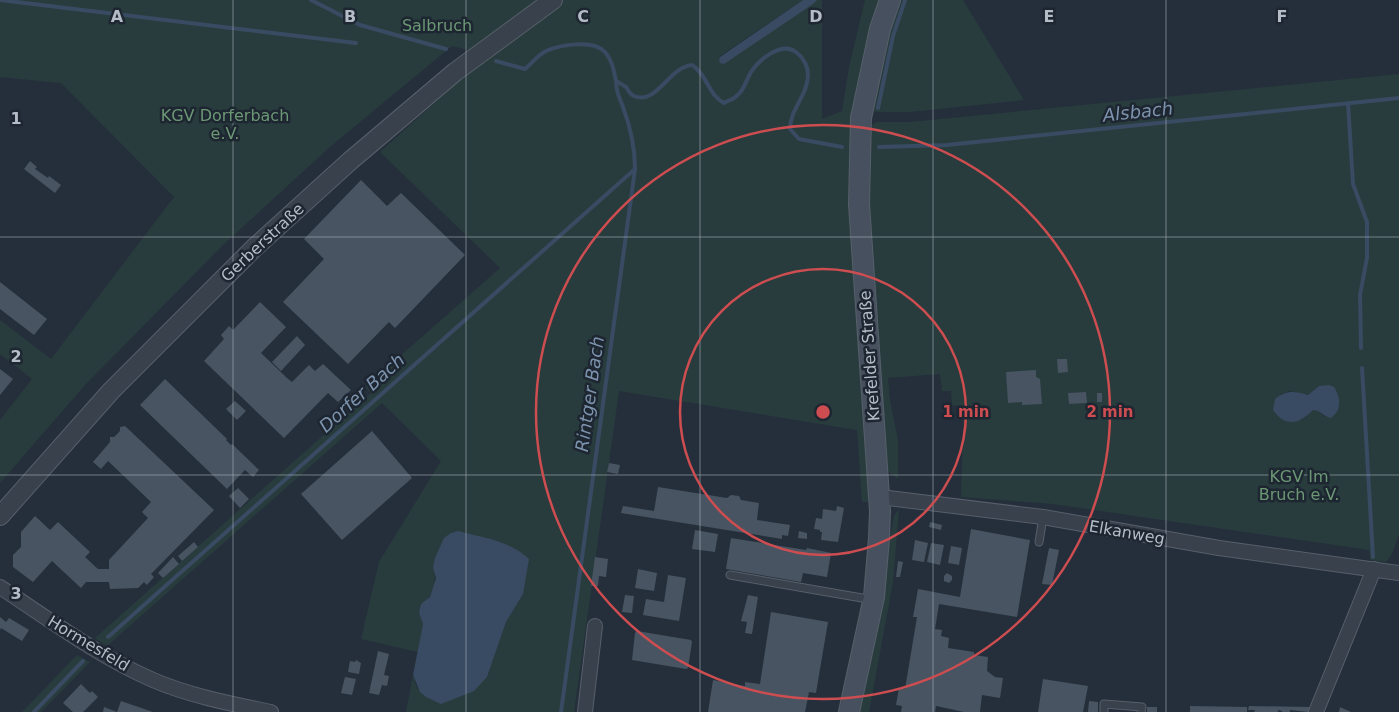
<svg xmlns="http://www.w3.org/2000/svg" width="1399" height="712" font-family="'DejaVu Sans',sans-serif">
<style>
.green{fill:#283c3d;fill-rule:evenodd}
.water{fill:#394b62}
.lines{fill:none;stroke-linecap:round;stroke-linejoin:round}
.stream{stroke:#394b62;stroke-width:4}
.building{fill:#485462}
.service-casing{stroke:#565f6a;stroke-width:9}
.minor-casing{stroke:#565f6a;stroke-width:16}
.tertiary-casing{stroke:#565f6a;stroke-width:20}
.secondary-casing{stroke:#565f6a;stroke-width:22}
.service{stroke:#38414c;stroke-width:7}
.minor{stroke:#38414c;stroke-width:14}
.tertiary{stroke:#38414c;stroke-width:18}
.secondary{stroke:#47505e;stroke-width:20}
.grid{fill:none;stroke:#b4bcc7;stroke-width:1;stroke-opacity:0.55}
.ring{fill:none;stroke:#ce4d50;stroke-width:2.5}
.labels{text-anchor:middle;stroke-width:5;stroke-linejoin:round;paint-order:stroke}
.park-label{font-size:16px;fill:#6c9775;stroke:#1d2631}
.street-label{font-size:16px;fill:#b4bcc7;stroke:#1d2631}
.water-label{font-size:18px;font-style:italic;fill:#7d93ad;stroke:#1d2631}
.grid-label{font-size:16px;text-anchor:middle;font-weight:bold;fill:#b4bcc7;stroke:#1d2631;stroke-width:5;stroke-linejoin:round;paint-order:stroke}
.centre{fill:#ce4d50;stroke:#1d2631;stroke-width:2.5}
.ring-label{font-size:15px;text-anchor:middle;font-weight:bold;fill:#ce4d50;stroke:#1d2631;stroke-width:5;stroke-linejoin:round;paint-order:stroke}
</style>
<rect width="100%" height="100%" fill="#252f3b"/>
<g class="green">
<polygon points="0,0 539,0 473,51 452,46 331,146 223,245 85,385 0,483 0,420 32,379 0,354 0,320 51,359 174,197 61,83 0,77"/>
<path d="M563,0H803L720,56L719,61L720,63L817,0H822V119L842,111L849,67L865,0H880L866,55L871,502H862L857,430L619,391L574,712H406L413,675L417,688L441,703L457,697L487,677L506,622L523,594L433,568C439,586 429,598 419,613L423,624L418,652L361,639L379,562L441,461L382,403L107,646L95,638L371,393L365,387L500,268L380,152L488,55Z"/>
<polygon points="899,0 963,0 1024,100 910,112 876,112 871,109 887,36"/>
<path d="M1399,74V534L1392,554L1386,562L1370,560L1369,550L1053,504L961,497L964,406L952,405L951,391H942L940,374L888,378L890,401L898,440V479L886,470C875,356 857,240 871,126L876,122H910ZM1319,386L1325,417L1317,410H1313L1301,420L1280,394L1290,391L1308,395Z"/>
<polygon points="899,509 893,582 869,712 856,712 874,631 894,516"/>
<polygon points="77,655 90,662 41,712 22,712"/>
</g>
<g class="water">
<polygon points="803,0 817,0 813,4 724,64 720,63 719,61 720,57"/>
<path d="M1329,385L1334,387C1341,398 1342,410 1331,418C1324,417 1320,410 1313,410C1299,424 1286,428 1273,410L1275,399C1286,390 1294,391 1308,395L1319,386Z"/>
<path d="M458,531C484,538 508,540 529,559L523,594L506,622L487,677L474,691L441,704L426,697L420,692L413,675L423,624L419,613L421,604L430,597L436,578L433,568L435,558L444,538L451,533Z"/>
</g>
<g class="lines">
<g class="stream">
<polyline points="0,0 356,43"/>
<polyline points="311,0 360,25 446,49"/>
<path d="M496,61L525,69C532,63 538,55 546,51C560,45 593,39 605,52C612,60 614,71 616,81C619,83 624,85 626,87C629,91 629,94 634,96C656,106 669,67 692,65C707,74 708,95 724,103C727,101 732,100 734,98C743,93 746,81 751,72C759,60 781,41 796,52C803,57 808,66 808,75C808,95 790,109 790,129L799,139L842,147"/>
<polyline points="1348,103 1353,184 1367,222 1367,258 1360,295 1361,348"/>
<polyline points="878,108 893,36 905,0"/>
<polyline points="879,147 947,145 1399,98"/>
<polyline points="1362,368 1373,557"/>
<polyline points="108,637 635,169"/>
<polyline points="34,712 83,661"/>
<path d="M561,712L635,169C635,149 630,126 623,107C619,96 616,93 616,81"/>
</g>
</g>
<g class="building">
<polygon points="30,161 37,167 35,169 48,178 49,176 61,185 55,193 24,169"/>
<polygon points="361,180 387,206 401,193 465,255 395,328 389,322 348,364 283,302 324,259 304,239"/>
<polygon points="0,282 47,319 34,335 0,309"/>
<polygon points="260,302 286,327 261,353 287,378 292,382 309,365 315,371 323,364 351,390 338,402 328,393 284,438 204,361 224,339 221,335 229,326 233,330"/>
<polygon points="297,336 305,345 281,371 272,362"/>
<polygon points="1057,359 1067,359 1068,372 1058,373"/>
<polygon points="0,369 13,379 0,395"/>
<polygon points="1036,370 1036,377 1040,379 1042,404 1022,405 1022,402 1008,403 1006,372"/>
<polygon points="165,379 227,439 226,440 231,445 232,444 259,470 253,477 245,470 227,489 140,405"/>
<polygon points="1086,392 1087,403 1069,404 1068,393"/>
<rect x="1097" y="393" width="5" height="9"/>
<polygon points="235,401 246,411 237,420 226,409"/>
<polygon points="125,426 214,510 151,574 154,577 147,585 144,582 138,588 110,589 109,582 86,582 81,588 52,561 33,582 13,567 13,555 21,547 21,532 35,516 50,530 58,522 90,552 85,557 98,569 109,569 109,560 148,518 142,512 151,502 108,461 101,469 93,462 110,442 110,437 114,437 120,431 120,427"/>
<polygon points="372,431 412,478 342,540 301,494"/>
<polygon points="609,463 620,465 618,474 607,472"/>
<polygon points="658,487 727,498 731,495 739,496 741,500 759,503 757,520 790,525 788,536 782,535 782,539 621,513 623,506 654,511"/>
<polygon points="238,488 249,499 240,508 229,496"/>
<polygon points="837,506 844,508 838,542 821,540 822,532 820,532 820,530 814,529 816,518 822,519 823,509 836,511"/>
<polygon points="930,522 942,525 941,530 929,527"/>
<polygon points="971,529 1030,540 1017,617 939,604 935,629 942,630 941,636 949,638 948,648 974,652 974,655 988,657 987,671 995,677 1003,678 1000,698 982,695 980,712 964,712 936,706 935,712 901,712 902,706 896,705 899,688 905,689 917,617 913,617 918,589 960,597"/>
<polygon points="695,530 718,534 715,552 692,549"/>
<polygon points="799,531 807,533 807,539 798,538"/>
<polygon points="731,538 806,550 807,548 831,553 827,577 803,573 801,582 726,569"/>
<polygon points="915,540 928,543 924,562 912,560"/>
<polygon points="194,542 198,547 182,561 178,556"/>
<polygon points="931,543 944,545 940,565 927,562"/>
<polygon points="951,546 962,548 959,565 948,563"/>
<polygon points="1049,548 1059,550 1052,585 1042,584"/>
<polygon points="173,557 179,564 163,578 158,573"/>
<polygon points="595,557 608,559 606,577 599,576 598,586 591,586"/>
<polygon points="898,561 903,562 900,577 896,577"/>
<polygon points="638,569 657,573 654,591 635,588"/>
<polygon points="947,573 952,576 952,580 949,583 944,581 944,576"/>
<polygon points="668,575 686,578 679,621 643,615 646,599 664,602"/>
<polygon points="625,595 634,596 632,613 622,612"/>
<polygon points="748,595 758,597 752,634 745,633 747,622 741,621"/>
<polygon points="771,612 828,622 816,693 809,692 805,712 708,712 713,680 745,686 745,682 760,684"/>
<polygon points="0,617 6,622 9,618 29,630 22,641 1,628 0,630"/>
<polygon points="637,631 691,640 692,642 688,668 686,669 632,660 635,633"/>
<polygon points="378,651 389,654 384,675 389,676 387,686 382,685 379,695 369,693"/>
<polygon points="356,660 361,663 359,674 348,672 350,661 355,662"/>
<polygon points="345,677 356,679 352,695 341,693"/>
<polygon points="1043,679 1088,686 1083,712 1038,712"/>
<polygon points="81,684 90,693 92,691 98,697 83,712 73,712 63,703"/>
<polygon points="121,701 153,712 117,712"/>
<polygon points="1089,701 1098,702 1098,712 1088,712"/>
<polygon points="1190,706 1247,707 1247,712 1190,712"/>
<polygon points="1249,706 1310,707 1308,712 1290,710 1290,712 1282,712 1282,711 1278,710 1278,712 1254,712 1255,710 1248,710"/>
<polygon points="104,707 117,712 103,712"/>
<rect x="1147" y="707" width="10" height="5"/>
<polygon points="1340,707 1351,712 1339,712"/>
</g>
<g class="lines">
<g class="service-casing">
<g id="service">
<polyline points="1039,542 1043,517"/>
<polyline points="730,575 862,598 871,598"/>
<polyline points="1104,712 1104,704 1142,707 1141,712"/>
</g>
</g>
<g class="minor-casing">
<g id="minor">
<polyline points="880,497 1043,517 1219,548 1399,573"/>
<path d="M0,587C50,620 98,656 153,680C190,696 232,704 271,712"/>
<polyline points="585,712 595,626"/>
<polyline points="1316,712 1374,569"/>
</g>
</g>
<g class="tertiary-casing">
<polyline id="tertiary" points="0,516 111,391 253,249 350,161 455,72 553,0"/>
</g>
<g class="secondary-casing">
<polyline id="secondary" points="849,712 874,597 879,538 880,511 859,204 861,118 880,29 890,0"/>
</g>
<use href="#service" class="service"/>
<use href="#minor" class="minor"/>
<use href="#tertiary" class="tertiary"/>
<use href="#secondary" class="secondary"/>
</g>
<path class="grid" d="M233,0V712M466,0V712M700,0V712M933,0V712M1166,0V712M0,237H1399M0,475H1399"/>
<g class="ring">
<circle cx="823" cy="412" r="143"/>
<circle cx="823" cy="412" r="287"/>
</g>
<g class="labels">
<g class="park-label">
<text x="437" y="31">Salbruch</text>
<text x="225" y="121">KGV Dorferbach<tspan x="225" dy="18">e.V.</tspan></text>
<text x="1299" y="482">KGV Im<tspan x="1299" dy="18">Bruch e.V.</tspan></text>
</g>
<g class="street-label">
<text transform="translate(262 242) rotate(-43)" y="6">Gerberstraße</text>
<text transform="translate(869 356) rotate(-94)" y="6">Krefelder Straße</text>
<text transform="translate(1127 532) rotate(10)" y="6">Elkanweg</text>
<text transform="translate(89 643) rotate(31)" y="6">Hormesfeld</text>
</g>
<g class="water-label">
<text transform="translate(1138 112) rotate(-6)" y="6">Alsbach</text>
<text transform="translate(362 393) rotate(-42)" y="6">Dorfer Bach</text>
<text transform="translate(590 394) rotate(-82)" y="6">Rintger Bach</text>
</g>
</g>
<g class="grid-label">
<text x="117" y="22">A</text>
<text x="350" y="22">B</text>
<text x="583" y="22">C</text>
<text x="816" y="22">D</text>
<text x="1049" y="22">E</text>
<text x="1282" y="22">F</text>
<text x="16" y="124">1</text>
<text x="16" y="362">2</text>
<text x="16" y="599">3</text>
</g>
<circle cx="823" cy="412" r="8" class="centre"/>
<g class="ring-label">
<text x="966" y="417">1 min</text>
<text x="1110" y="417">2 min</text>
</g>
</svg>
